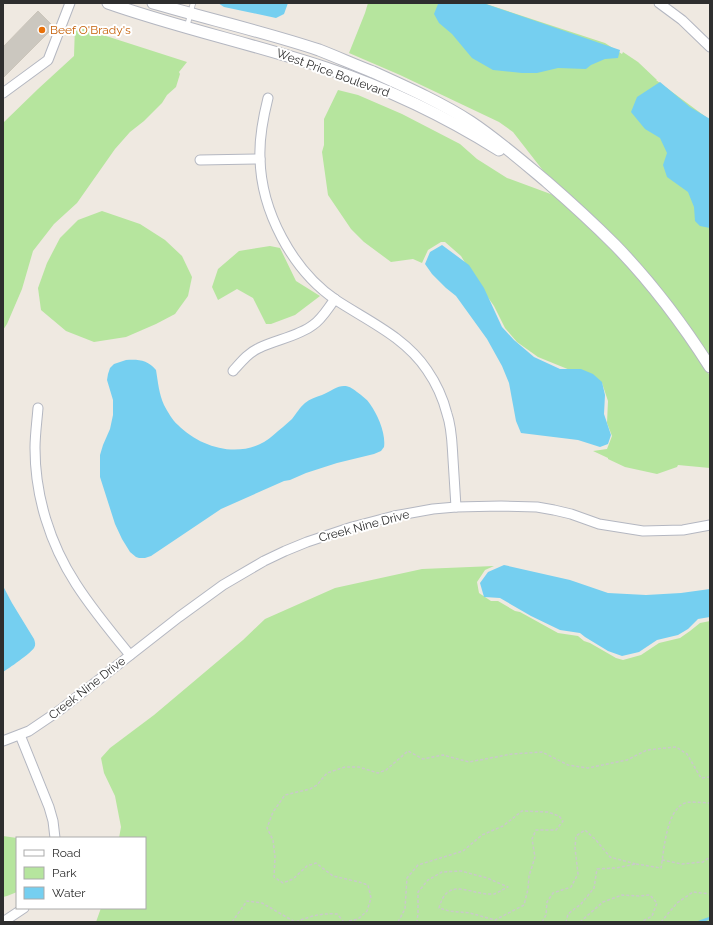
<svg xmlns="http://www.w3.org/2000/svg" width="713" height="925" font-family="Raleway,sans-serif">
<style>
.green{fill:#b6e59e}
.water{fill:#75cff0}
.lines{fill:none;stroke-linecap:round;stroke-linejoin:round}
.stream{stroke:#75cff0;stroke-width:2.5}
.building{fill:#cbc7bf;stroke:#cbc5ba}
.service-casing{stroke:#b4b7c1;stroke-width:6}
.minor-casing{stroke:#b4b7c1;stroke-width:11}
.tertiary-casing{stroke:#b4b7c1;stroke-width:13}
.path{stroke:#c9c9c9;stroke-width:1.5;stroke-dasharray:3 2;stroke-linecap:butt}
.service{stroke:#fff;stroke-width:4.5}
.minor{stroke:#fff;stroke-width:9}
.tertiary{stroke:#fff;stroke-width:11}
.food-dot{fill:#e8710a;stroke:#fff;stroke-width:1.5}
.labels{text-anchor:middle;stroke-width:4;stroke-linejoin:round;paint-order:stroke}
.food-label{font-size:12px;fill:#c56008;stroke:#fff;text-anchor:start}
.street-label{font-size:12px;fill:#2e2e2e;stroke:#fff}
</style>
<rect width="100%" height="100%" fill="#efe9e1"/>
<g class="green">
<polygon points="368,3 483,3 605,43 622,54 623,52 638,62 657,80 656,80 710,120 710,358 548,177 513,132 499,122 400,75 349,53 365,13"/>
<polygon points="75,26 187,62 179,72 180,74 176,87 167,95 162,103 144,121 130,132 115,149 77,203 54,224 33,251 22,289 7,324 3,330 3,123 38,89 74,56"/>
<polygon points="338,90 358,95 402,114 460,144 477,159 507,178 556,196 611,248 639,278 665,310 696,354 710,376 710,468 678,465 677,467 657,474 625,467 608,459 608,458 593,451 607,449 612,436 607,423 608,401 602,383 538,357 517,342 505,328 494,306 473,276 461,256 445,242 441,242 428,250 422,263 413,259 391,262 364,242 351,229 328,195 322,152 324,145 324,119"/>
<polygon points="102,211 140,224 165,240 182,256 192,277 188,296 175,314 156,324 126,337 94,342 66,331 41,310 38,288 47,263 60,238 78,220"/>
<polygon points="270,246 280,248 296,281 320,296 295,315 271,324 266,324 253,298 237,289 218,300 212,287 218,269 239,251"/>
<polygon points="494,566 485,570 477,582 479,593 491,601 498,601 515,611 520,612 558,633 578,636 584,641 590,643 616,658 623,660 641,655 659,643 680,638 690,631 700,623 710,621 710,922 96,922 101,908 145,908 145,838 119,838 121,827 115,796 104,773 101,758 110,748 154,715 243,640 265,619 335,588 422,569"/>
<polygon points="3,836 17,838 17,892 7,896 3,897"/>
</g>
<g class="water">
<polygon points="218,3 288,3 284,14 276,18 224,7"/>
<polygon points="441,3 483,3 620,50 618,58 605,59 591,65 586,69 558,68 537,73 522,73 493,70 472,58 452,34 439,23 434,14 438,4"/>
<polygon points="660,82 690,107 710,119 710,228 700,226 695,221 694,207 688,192 667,177 663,165 667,153 660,138 645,129 631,112 637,97"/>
<polygon points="442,245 469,265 484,288 502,327 514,340 534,357 560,369 581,369 593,374 602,382 605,395 604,414 611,435 608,444 600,447 578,440 521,433 516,421 509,383 502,366 487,339 456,296 446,288 432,274 425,264 430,252"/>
<path d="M126,360C138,359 148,360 156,370C158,382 159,394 164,405C168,412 172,420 178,425C200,447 236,458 264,442C271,438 276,432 283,427C286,424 289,422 292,419C296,414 300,407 305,403C310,399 316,397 322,395C336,389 343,380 357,392C362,396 367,399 370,404C378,415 386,434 384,447L381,451L374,454L337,463L306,473L290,480L284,481L221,509L151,556L145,558H139L136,557L130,552L122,539L115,524L100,477V455L103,445L110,429L113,415V400L107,380L108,374L110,368L114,364Z"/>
<polygon points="504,565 570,580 608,593 646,595 681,593 710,589 710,617 698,619 688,629 678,635 657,640 639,652 622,656 608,651 585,637 580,633 560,630 531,616 500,598 484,597 480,583 488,572"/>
<path d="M3,586L12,603L34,639C35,642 36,645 34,648C31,653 8,669 3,672Z"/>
</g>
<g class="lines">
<polyline class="stream" points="699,922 710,918"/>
</g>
<polygon class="building" points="38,11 54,27 3,78 3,47"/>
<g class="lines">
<g class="service-casing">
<polyline id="service" points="187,27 193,3"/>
</g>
<g class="minor-casing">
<g id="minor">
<polyline points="659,3 682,20 710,47"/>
<polyline points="3,93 48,60 70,3"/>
<path d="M268,98C263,118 259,137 260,158C261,211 292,270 336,300C368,321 405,337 427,370C436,383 443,398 447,414C452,428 452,444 453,459C454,475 455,491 456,507"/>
<polyline points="200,160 260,159"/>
<path d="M233,371C241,362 248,353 259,348C275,340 299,336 313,325C322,319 328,308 335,299"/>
<path d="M38,408C37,421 35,435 35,448C35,496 50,544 76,584C92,609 111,632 130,655"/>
<polyline points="20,735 49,807 53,821 55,838"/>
<polyline points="3,741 29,731 60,710 179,617 223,585 264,561 285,551 307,542 352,527 394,516 433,509 456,507 501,506 537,507 554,510 571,514 599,524 643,531 683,530 710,525"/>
<polyline points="3,922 24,908"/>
</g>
</g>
<g class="tertiary-casing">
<g id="tertiary">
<path d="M108,3C179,28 254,44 326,68C386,88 445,116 499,150"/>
<path d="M153,3C208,19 265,32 319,50C337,57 355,65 373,72C406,87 440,102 471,122C498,140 522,161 547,182C570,202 593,223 615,245C651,282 682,323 710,367"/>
</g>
</g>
<g class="path">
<polyline points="662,860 682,864 703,862 710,857"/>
<path d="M636,864L661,868C664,851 666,810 685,803C689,801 705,803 710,803"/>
<polyline points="232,922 247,901 262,903 295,922"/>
<polyline points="251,922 252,921 254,922"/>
<path d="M296,922C310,916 322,913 337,914L344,922"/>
<polyline points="344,922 358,919 367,911 371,898 368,885 359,882 333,876 316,863 307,866 293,879 283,883 274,877 275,857 273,840 267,828 273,812 285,795 310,789 317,785 327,773 345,767 359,767 378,773 386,770 408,751 423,759 443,755 469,762 512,754 542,752 568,765 588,768 627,760 647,750 676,747 687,754 701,778 710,777"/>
<path d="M398,922L405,909L407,878L418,865L463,851L482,835L503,826L522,811L548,812L559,816L563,821L556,830H536L532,839L535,857L529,876L528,889L524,905L495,920L470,913L449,911L439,908C447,878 466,892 487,894C488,894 493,894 494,894C498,893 503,889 508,887L487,878L461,871L442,872L428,880L418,892V913L417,922"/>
<polyline points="542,922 546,915 547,902 553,893 571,887 578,874 575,848 576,836 585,830 596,840 610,857 636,864 616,868 597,869 594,888 581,904 568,914 566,922"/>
<polyline points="580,922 603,902 622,895 639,896 650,895 657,903 652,916 641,922"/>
<polyline points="661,922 677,903 693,892 710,894"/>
</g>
<use href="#service" class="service"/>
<use href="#minor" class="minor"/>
<use href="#tertiary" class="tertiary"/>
</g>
<circle class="food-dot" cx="42" cy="30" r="4"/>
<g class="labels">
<g class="food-label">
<text x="50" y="34">Beef O'Brady's</text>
</g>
<g class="street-label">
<text transform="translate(333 73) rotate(20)" y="4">West Price Boulevard</text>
<text transform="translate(364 526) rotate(-15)" y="4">Creek Nine Drive</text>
<text transform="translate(87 688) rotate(-38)" y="4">Creek Nine Drive</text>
</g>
</g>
<rect width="713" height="925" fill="none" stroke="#2e2e2e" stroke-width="8"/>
<rect x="16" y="837" width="130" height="72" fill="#ffffff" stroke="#ababab"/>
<rect x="24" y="850" width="20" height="6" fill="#ffffff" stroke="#ababab"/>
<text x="52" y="857" font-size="12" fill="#2e2e2e">Road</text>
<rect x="24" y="867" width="20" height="12" fill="#b6e59e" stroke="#ababab"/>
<text x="52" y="877" font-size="12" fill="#2e2e2e">Park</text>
<rect x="24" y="887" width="20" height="12" fill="#75cff0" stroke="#ababab"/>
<text x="52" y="897" font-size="12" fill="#2e2e2e">Water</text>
</svg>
